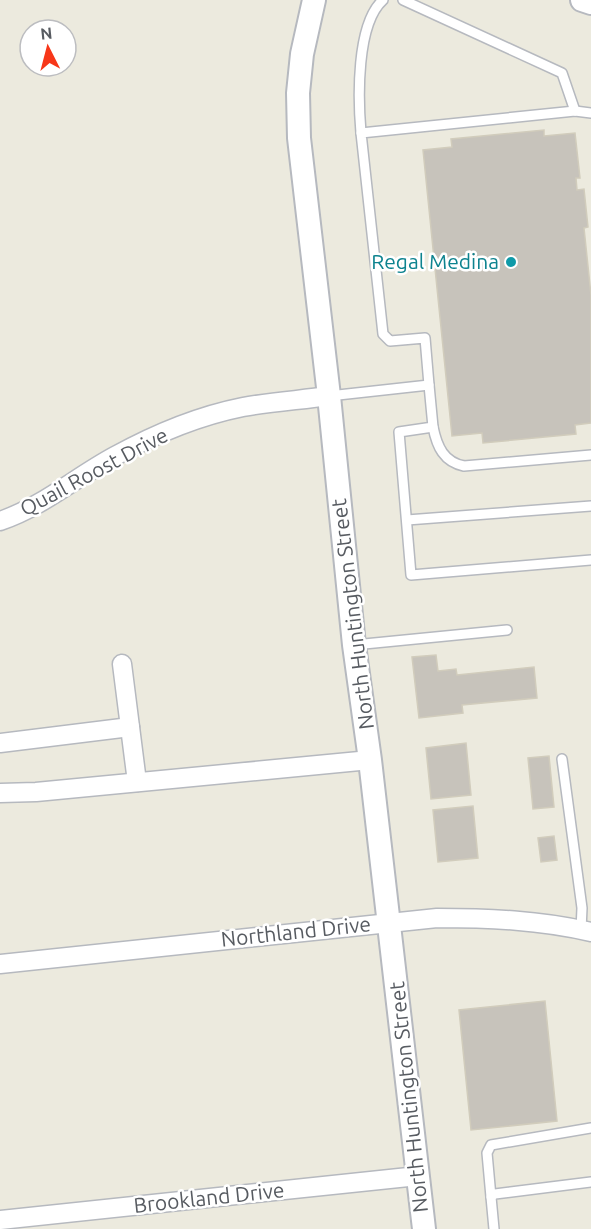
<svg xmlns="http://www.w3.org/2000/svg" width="591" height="1229" font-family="Ubuntu,sans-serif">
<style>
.building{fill:#c7c3bb;stroke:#d1ccbc;stroke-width:1.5}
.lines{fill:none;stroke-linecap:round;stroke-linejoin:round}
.service-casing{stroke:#b6b9bf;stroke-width:12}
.minor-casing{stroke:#b6b9bf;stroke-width:21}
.tertiary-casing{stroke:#b6b9bf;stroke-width:26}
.service{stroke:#fff;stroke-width:9}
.minor{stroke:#fff;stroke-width:18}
.tertiary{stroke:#fff;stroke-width:22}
.culture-dot{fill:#0f9aa8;stroke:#fff;stroke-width:2}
.labels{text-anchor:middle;stroke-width:5;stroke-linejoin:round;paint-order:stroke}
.culture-label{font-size:21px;fill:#0d838f;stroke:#fff;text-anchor:end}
.street-label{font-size:21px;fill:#575b61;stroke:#fff}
</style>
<rect width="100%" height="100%" fill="#eceade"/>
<g class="building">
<polygon points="544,130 544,136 575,133 580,178 576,178 577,190 584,189 588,227 584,228 591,295 591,423 575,425 576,434 483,443 482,433 452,436 423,150 452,147 451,139"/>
<polygon points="436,655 438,671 456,669 457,675 534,667 537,698 462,705 463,713 419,718 412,657"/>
<polygon points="466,743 471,795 431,799 426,748"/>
<polygon points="549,756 554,807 533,809 528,758"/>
<polygon points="473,806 478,858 438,862 433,810"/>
<polygon points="554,836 557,860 541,862 538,838"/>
<polygon points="545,1001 557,1121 471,1130 459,1010"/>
</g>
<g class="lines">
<g class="service-casing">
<g id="service">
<polyline points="403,0 562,73 575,111"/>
<path d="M361,133C358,99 356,24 383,0"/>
<polyline points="429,385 433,427 399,432 411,575 591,560"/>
<polyline points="329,396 429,385 425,338 390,341 383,334 361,133 575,111 591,113"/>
<path d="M433,427C437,447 444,462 464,466L591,455"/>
<polyline points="407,520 591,506"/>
<polyline points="354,645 507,630"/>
<polyline points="562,759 582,908 581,930"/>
<polyline points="491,1197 487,1153 491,1145 591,1128"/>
<polyline points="494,1229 491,1197 495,1194 591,1182"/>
</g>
</g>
<g class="minor-casing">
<g id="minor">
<path d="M0,521C42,507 76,477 115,456C155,434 198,416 243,407C271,402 300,400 329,396"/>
<polyline points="122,664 137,782"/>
<polyline points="0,743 130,727"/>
<polyline points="0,793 36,792 370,760"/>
<path d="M0,964L437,918C488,918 540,920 591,932"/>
<polyline points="0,1220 418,1176"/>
</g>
</g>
<g class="tertiary-casing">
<g id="tertiary">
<polyline points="314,0 302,54 298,93 299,138 329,396 354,645 370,760 424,1229"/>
<polyline points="582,0 591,3"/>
</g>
</g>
<use href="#service" class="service"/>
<use href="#minor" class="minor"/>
<use href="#tertiary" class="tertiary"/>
</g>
<circle class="culture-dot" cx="511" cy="262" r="6"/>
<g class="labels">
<g class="culture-label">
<text x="499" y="269">Regal Medina</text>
</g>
<g class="street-label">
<text transform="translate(94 472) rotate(-28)" y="7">Quail Roost Drive</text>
<text transform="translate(353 614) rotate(-97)" y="7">North Huntington Street</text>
<text transform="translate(296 932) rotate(-6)" y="7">Northland Drive</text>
<text transform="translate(409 1097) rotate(-96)" y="7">North Huntington Street</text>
<text transform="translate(209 1198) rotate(-6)" y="7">Brookland Drive</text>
</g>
</g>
<g transform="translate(48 48) rotate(354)"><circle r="28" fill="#ffffff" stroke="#bcbdc0" stroke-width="1.5"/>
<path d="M0-4.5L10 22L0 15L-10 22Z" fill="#f73719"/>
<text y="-9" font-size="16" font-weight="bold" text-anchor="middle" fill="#575b61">N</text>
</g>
</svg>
